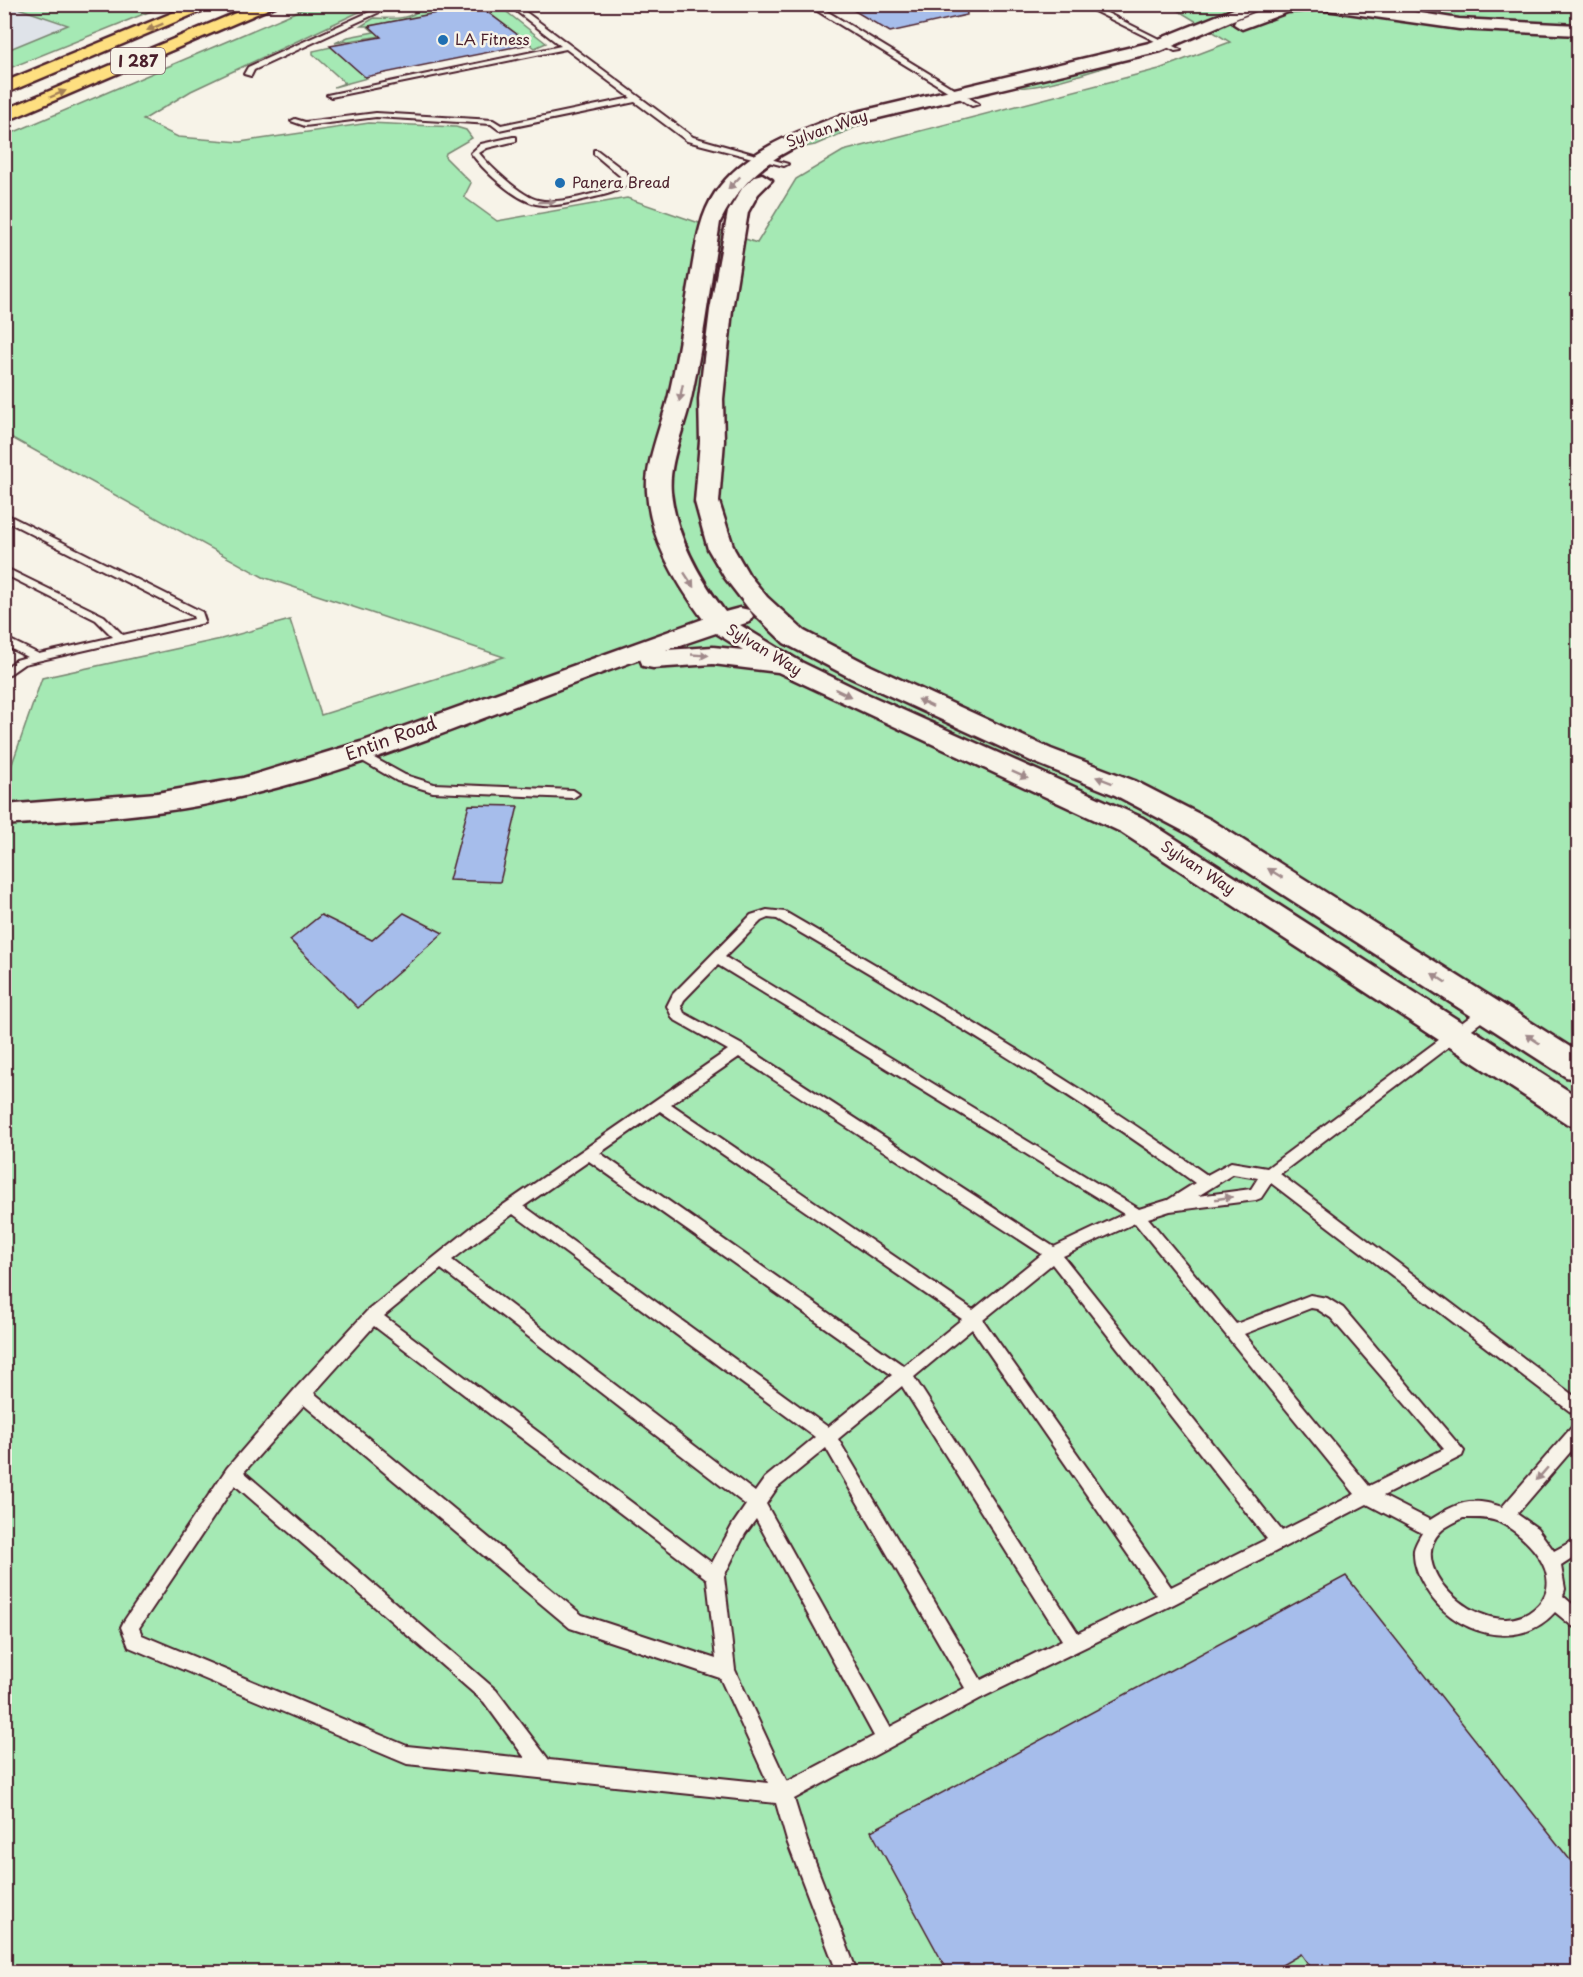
<svg xmlns="http://www.w3.org/2000/svg" width="1583" height="1977" font-family="'Playpen Sans',sans-serif">
<style>
.built{fill:#dfe3e9}
.green{fill:#a5e9b4;stroke:#788470;stroke-width:1.5}
.building{fill:#a6bdeb;stroke:#4a1f2b;stroke-width:1.5}
.lines{fill:none;stroke-linecap:round;stroke-linejoin:round}
.service-casing{stroke:#4a1f2b;stroke-width:4}
.tertiary-casing{stroke:#4a1f2b;stroke-width:5}
.motorway-casing{stroke:#4a1f2b;stroke-width:5}
.service{fill:#f7f3e8;fill-rule:evenodd}
.tertiary{fill:#f7f3e8;fill-rule:evenodd}
.motorway{fill:#fedf80;fill-rule:evenodd}
.oneway{fill:#a47f56}
.oneway2{fill:#a0898a}
.poi-dot{fill:#1f6fb2;stroke:#f7f3e8;stroke-width:2}
.labels{text-anchor:middle;stroke-width:5;stroke-linejoin:round;paint-order:stroke}
.far-poi-label{font-size:15px;fill:#4a1f2b;stroke:#f7f3e8;text-anchor:start}
.far-street-label{font-size:15px;fill:#4a1f2b;stroke:#f7f3e8}
.shield{fill:#f7f3e8;stroke:#7e5f64;stroke-width:1.5}
.shield-label{font-size:16px;font-weight:bold;fill:#4a1f2b}
.street-label{font-size:18px;fill:#4a1f2b;stroke:#f7f3e8}
</style>
<rect width="100%" height="100%" fill="#f7f3e8"/>
<filter id="ink" filterUnits="userSpaceOnUse"><feTurbulence type="fractalNoise" baseFrequency=".0167" numOctaves="2"/><feDisplacementMap in="SourceGraphic" scale="12" xChannelSelector="R" yChannelSelector="G"/><feConvolveMatrix kernelMatrix="1 2 1 2 8 2 1 2 1" color-interpolation-filters="sRGB"/></filter>
<g filter="url(#ink)">
<polygon class="built" points="5,5 9,5 68,25 5,51"/>
<g class="green">
<path d="M466,4L498,5L546,43L535,48L478,5L370,26L381,36L335,43L348,37L374,32L367,26H361L374,18C387,18 412,21 420,8L437,10Z"/>
<polygon points="9,5 166,5 5,70 5,51 68,25"/>
<polygon points="312,5 374,5 191,91 143,120 178,137 240,142 369,123 456,127 466,130 472,138 446,153 445,157 471,183 464,197 497,221 627,198 757,243 796,179 843,151 1159,69 1230,42 1169,5 1578,5 1578,1972 5,1972 4,787 42,678 221,639 290,620 321,715 504,657 263,577 5,434 5,136"/>
<polygon points="331,47 367,78 334,87 345,83 313,54 313,51"/>
<path d="M1139,56C1121,62 1027,94 1016,86Z"/>
<polygon points="931,106 870,121 815,145 794,149 858,123"/>
</g>
<g class="building">
<polygon points="843,4 966,4 967,15 890,32"/>
<polygon points="478,5 530,44 365,77 330,46 381,37 369,26"/>
<polygon points="469,805 518,806 500,882 449,880"/>
<polygon points="404,913 443,933 358,1008 290,940 321,915 372,940"/>
<polygon points="1346,1576 1578,1870 1578,1972 1314,1972 1301,1954 1270,1972 948,1972 871,1831"/>
</g>
<g class="lines">
<g class="service-casing">
<g id="service">
<polygon points="387,4 397,4 254,70 251,76 244,74 248,67"/>
<polygon points="507,4 515,4 693,137 788,164 784,166 687,141 635,102 499,130 491,124 376,117 305,126 291,121 295,119 305,122 376,113 493,120 501,125 631,98 566,49 331,97 327,95 561,46"/>
<polygon points="806,4 815,4 979,104 972,106"/>
<polygon points="1080,4 1089,4 1181,50 1175,51"/>
<path d="M513,137H516V141L487,148L479,153C490,167 521,196 538,200C560,205 602,193 621,182L620,176L594,154V150H597L627,173L629,183C619,192 604,195 591,198C574,202 553,208 536,204C515,200 483,170 471,153L481,144Z"/>
<polygon points="4,513 202,612 205,621 204,623 24,664 4,678 4,669 16,660 27,657 4,645 4,637 39,654 113,637 96,620 4,574 4,567 104,616 123,635 194,619 193,616 4,520"/>
<polygon points="356,748 405,775 434,784 573,790 579,794 573,798 433,792 397,781 352,755 350,752"/>
<path d="M767,910L785,912C928,995 1072,1079 1207,1175L1231,1162L1267,1168L1483,1007H1493L1495,1010L1493,1013L1280,1174L1578,1399V1415L1572,1413L1271,1183L1261,1198L1256,1200L1170,1211L1148,1218L1236,1324L1310,1295L1327,1298L1343,1308L1464,1451L1462,1456L1383,1496L1430,1520C1457,1503 1469,1496 1502,1507L1572,1427L1578,1425V1443L1517,1514L1537,1528L1554,1551L1578,1538V1555L1561,1566L1565,1589L1563,1596L1578,1609V1628L1572,1626L1555,1612C1518,1654 1452,1633 1426,1589C1419,1578 1413,1564 1414,1550C1415,1545 1419,1538 1422,1533L1367,1504L1174,1604L983,1697L794,1799L807,1841L857,1972H837L787,1841L776,1803L407,1764L129,1647L121,1627L124,1621L227,1468L296,1388L367,1311L477,1223L728,1050L673,1019L667,1006L673,994L751,915ZM768,918L777,919C920,1003 1062,1086 1195,1183L1168,1200L1139,1209L725,957L761,921ZM718,965L1124,1214L1054,1247L744,1046L684,1013L681,1006L684,1000ZM739,1057L1042,1254L973,1310L671,1104ZM660,1111L962,1319L904,1366L600,1153ZM589,1161L892,1375L828,1427L524,1206ZM1233,1174L1258,1178L1251,1189L1198,1196ZM513,1214L815,1437L765,1478L755,1492L452,1260ZM1135,1223L1355,1494L1282,1531L1063,1256ZM1052,1264L1267,1539L1171,1587L983,1320ZM441,1269L746,1505L733,1524L712,1563L384,1316ZM1311,1308L1317,1309L1331,1318L1444,1449L1369,1486L1244,1334ZM374,1326L707,1579L716,1659L582,1615L314,1393ZM972,1329L1156,1595L1078,1633L914,1377ZM902,1386L1062,1640L981,1680L838,1439ZM304,1405L570,1628L720,1678L768,1783L549,1760L496,1690L244,1472ZM826,1448L965,1688L890,1727L766,1504L777,1488ZM235,1485L484,1702L525,1758L407,1746L142,1635L139,1628ZM1463,1518C1475,1518 1489,1517 1499,1522C1526,1535 1565,1575 1539,1604C1496,1652 1401,1572 1440,1532C1446,1526 1456,1522 1463,1518ZM756,1519L874,1736L787,1782L735,1670L724,1576L745,1534Z"/>
</g>
</g>
<g class="tertiary-casing">
<g id="tertiary">
<path d="M1246,4H1270L1161,51L849,125C791,146 749,164 720,222C711,279 704,337 692,394C686,425 668,461 671,492C676,537 699,577 725,612L740,608L749,610L753,616L749,622L740,625L801,662L867,694L1143,818L1578,1097V1127L1566,1123L1121,832L778,672L713,664L653,668L643,666L640,659C500,709 363,772 217,802C147,817 75,819 4,825V805L157,793L243,778L361,742L703,619C676,582 650,540 647,492C645,463 662,424 669,395C678,356 684,314 691,274C696,246 699,217 715,193C743,152 793,133 836,117L1149,43ZM716,633L743,650L713,647L666,650Z"/>
<polygon points="1277,4 1363,4 1459,19 1578,25 1578,35 1459,29 1319,9 1288,12 1242,29 1234,24 1236,20"/>
<polygon points="762,174 772,180 758,194 748,212 732,310 723,399 724,441 719,502 734,549 749,575 767,597 804,631 871,666 1051,749 1135,781 1211,820 1578,1052 1578,1080 1566,1077 1189,834 1115,795 1031,761 851,678 784,643 749,609 725,578 708,549 695,502 700,441 699,399 710,310 728,212 743,187 755,176"/>
</g>
</g>
<g class="motorway-casing">
<g id="motorway">
<polygon points="194,4 218,4 4,94 4,82"/>
<polygon points="257,4 280,4 4,122 4,110"/>
</g>
</g>
<use href="#service" class="service"/>
<use href="#tertiary" class="tertiary"/>
<use href="#motorway" class="motorway"/>
</g>
<defs><path id="oneway-solid" d="M-6-.8H1V-3.2L6.5 0L1 3.2V.8H-6Z" transform="scale(1.5)"/></defs>
<g class="oneway">
<use href="#oneway-solid" transform="translate(155 27) rotate(158)"/>
<use href="#oneway-solid" transform="translate(58 94) rotate(-23)"/>
</g>
<g class="oneway2">
<use href="#oneway-solid" transform="translate(734 183) rotate(134)"/>
<use href="#oneway-solid" transform="translate(547 202) rotate(-1)"/>
<use href="#oneway-solid" transform="translate(681 393) rotate(102)"/>
<use href="#oneway-solid" transform="translate(689 580) rotate(57)"/>
<use href="#oneway-solid" transform="translate(700 655) rotate(3)"/>
<use href="#oneway-solid" transform="translate(843 693) rotate(26)"/>
<use href="#oneway-solid" transform="translate(925 703) rotate(-154)"/>
<use href="#oneway-solid" transform="translate(1020 775) rotate(24)"/>
<use href="#oneway-solid" transform="translate(1104 780) rotate(-159)"/>
<use href="#oneway-solid" transform="translate(1275 873) rotate(-148)"/>
<use href="#oneway-solid" transform="translate(1439 978) rotate(-147)"/>
<use href="#oneway-solid" transform="translate(1533 1039) rotate(-147)"/>
<use href="#oneway-solid" transform="translate(1224 1198) rotate(-8)"/>
<use href="#oneway-solid" transform="translate(1542 1474) rotate(131)"/>
</g>
</g>
<g class="poi-dot">
<circle cx="443" cy="40" r="6"/>
<circle cx="560" cy="183" r="6"/>
</g>
<g class="labels">
<g class="far-poi-label">
<text x="455" y="45">LA Fitness</text>
<text x="572" y="188">Panera Bread</text>
</g>
<g class="far-street-label">
<text transform="translate(827 129) rotate(-19)" y="5">Sylvan Way</text>
<text transform="translate(764 650) rotate(31)" y="5">Sylvan Way</text>
<text transform="translate(1198 868) rotate(33)" y="5">Sylvan Way</text>
</g>
<rect class="shield" x="111" y="48" width="54" height="26" rx="4.5"/>
<g class="shield-label">
<text x="138" y="67">I 287</text>
</g>
<g class="street-label">
<text transform="translate(391 739) rotate(-20)" y="6">Entin Road</text>
</g>
</g>
<rect width="1583" height="1977" fill="none" stroke="#f7f3e8" stroke-width="24"/>
<rect x="12" y="12" width="1559" height="1953" fill="none" stroke="#4a1f2b" stroke-width="2" filter="url(#ink)"/>
</svg>
